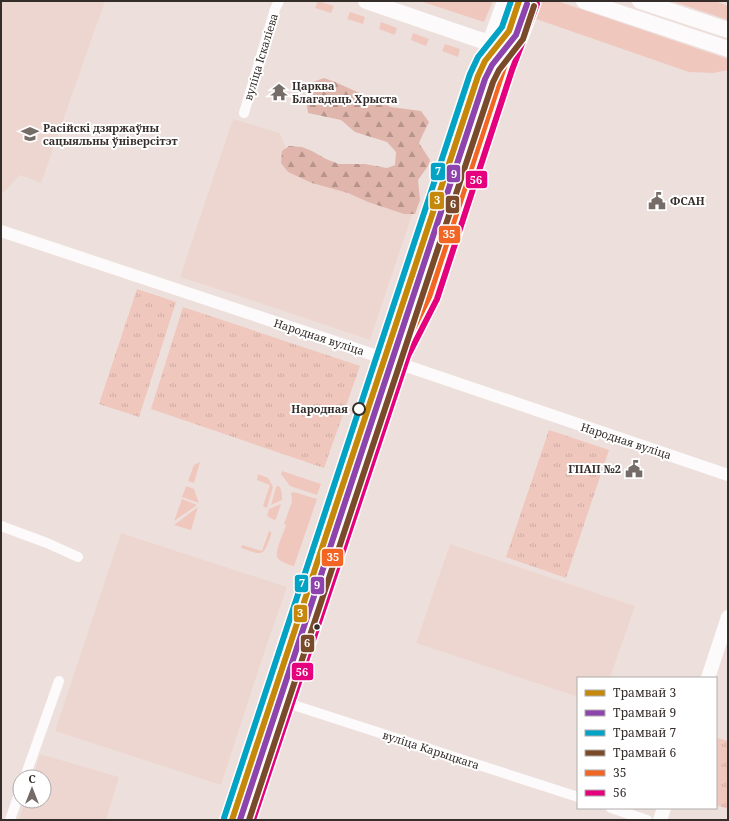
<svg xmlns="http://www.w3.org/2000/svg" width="729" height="821" font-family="'Noto Serif',serif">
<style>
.built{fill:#eed6d0}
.grass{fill:#efc7bd}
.forest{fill:url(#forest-firs)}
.park{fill:url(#park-tufts)}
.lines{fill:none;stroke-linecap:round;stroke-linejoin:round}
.minor{stroke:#fcfafa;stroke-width:10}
.tertiary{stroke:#fcfafa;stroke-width:12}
.secondary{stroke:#fcfafa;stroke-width:14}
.primary{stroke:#fcfafa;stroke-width:16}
.bus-1-casing{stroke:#fff;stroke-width:9}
.bus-2-casing{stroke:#fff;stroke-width:9}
.bus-1{stroke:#f26522;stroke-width:6}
.bus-2{stroke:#e5007d;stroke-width:6}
.tram-1-casing{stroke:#fff;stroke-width:9}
.tram-2-casing{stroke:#fff;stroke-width:9}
.tram-3-casing{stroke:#fff;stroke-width:9}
.tram-4-casing{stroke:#fff;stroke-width:9}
.tram-1{stroke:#c6880a;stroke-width:6}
.tram-2{stroke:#8e44ad;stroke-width:6}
.tram-3{stroke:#03a3c6;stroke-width:6}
.tram-4{stroke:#7a4b2a;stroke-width:6}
.stop-dot{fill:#fff;stroke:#352d2a;stroke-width:2}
.bus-dot{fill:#352d2a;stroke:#fff;stroke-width:1.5}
.labels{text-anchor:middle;stroke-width:4;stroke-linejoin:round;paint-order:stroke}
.street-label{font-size:11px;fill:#352d2a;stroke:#fff}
.poi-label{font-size:11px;font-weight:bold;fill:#352d2a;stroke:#fff;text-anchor:start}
.stop-label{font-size:11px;font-weight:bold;fill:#352d2a;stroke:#fff;text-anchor:end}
.line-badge{stroke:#fff;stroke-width:1.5}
.badge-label{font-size:11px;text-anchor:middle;font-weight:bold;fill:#fff}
</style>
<defs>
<pattern id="forest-firs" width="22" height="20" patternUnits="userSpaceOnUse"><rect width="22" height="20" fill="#e0b6ac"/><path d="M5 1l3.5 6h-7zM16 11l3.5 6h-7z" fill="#b6948c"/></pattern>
<pattern id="park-tufts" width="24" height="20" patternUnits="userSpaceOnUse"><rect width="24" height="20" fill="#efc7bd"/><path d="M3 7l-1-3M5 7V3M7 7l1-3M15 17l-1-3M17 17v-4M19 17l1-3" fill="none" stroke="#ceaba3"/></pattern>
</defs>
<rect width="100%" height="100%" fill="#ede0dc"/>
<g class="built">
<polygon points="1,1 105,1 41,183 20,175 1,195"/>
<polygon points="233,119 280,133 291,160 417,200 370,340 239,296 180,277"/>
<polygon points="121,533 287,587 264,653 221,785 55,731"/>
<polygon points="450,544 635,606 610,678 578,678 578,697 416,643"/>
<polygon points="40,754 119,777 106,820 19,820 25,801 44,801 44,777 33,777"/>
</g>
<g class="grass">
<polygon points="318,1 334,6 331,13 315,8"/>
<polygon points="420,1 493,1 484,22"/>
<polygon points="542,1 557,1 728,59 728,70 713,73 689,72 536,19"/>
<polygon points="672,1 715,1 728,6 728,20"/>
<polygon points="350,12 365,17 363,24 347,19"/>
<polygon points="381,22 397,28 395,35 379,29"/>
<polygon points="413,33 429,39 426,46 411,40"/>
<polygon points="445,44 460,49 458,57 442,51"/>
<polygon points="200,462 194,483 188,481 194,465"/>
<polygon points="282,471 321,484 317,495 290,486 281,474"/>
<polygon points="258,474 268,478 273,487 267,508 263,506 270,485 257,480"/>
<polygon points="186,486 194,489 199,503 182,497"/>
<path d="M278,486H279C282,491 282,495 282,500L271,505L276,487Z"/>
<path d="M294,492L317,499L294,566C289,565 280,562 277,557C275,550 284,532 286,525L284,524L292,502L291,493Z"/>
<polygon points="182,499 197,505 174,521"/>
<polygon points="281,504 276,519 274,520 267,516 269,509"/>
<polygon points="198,507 191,530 174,525"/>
<path d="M269,531L271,532V535C263,558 263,555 241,548L242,545L262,551Z"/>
</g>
<polygon class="forest" points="324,78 335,82 391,107 421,111 429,122 423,134 419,143 430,160 428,166 418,180 420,200 415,214 404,214 368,202 348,193 312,183 288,172 281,163 282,151 289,146 302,147 312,151 326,159 339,164 365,164 387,168 395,165 396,152 387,142 355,132 341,120 308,113 307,105 313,82"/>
<g class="park">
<polygon points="137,289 176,302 139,417 99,404"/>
<polygon points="183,307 360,366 324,468 151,409"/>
<polygon points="549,430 609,450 566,578 506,557"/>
<polygon points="718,738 728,741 728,809 716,805 716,743"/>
</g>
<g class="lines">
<g class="minor">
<polyline points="244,113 275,9 279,1"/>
<polyline points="1,526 47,543 78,557"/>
<polyline points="284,702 578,797"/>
<polyline points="25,777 59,681"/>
<polyline points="611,808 647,820"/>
<polyline points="10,820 20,791"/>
</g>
<polyline class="tertiary" points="1,231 374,355 728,475"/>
<g class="secondary">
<polyline points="412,331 429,297 504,67 515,40"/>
<polyline points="708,678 728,617"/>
<polyline points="245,820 401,353 415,294 485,84 490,43"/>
<polyline points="660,820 664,808"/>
</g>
<g class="primary">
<polyline points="366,1 477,39 495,44 499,44 515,40 530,1"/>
<polyline points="584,1 728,49"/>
<polyline points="640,1 728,30"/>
<polyline points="490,43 505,1"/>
</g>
<g class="bus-1-casing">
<polyline id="bus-1" points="245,820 401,353 429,297 504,67 530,1"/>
</g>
<g class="bus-2-casing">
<polyline id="bus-2" points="253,820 408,356 437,299 512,70 537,4"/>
</g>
<use href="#bus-1" class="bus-1"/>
<use href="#bus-2" class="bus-2"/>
<g class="tram-1-casing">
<polyline id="tram-1" points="232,820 478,76 485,61 509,31 519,1"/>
</g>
<g class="tram-2-casing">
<polyline id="tram-2" points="240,820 485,79 492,65 516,35 527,4"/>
</g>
<g class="tram-3-casing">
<polyline id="tram-3" points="224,818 470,74 478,57 502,27 511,1"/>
</g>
<g class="tram-4-casing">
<polyline id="tram-4" points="249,820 493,82 499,70 523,39 534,6"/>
</g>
<use href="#tram-1" class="tram-1"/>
<use href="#tram-2" class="tram-2"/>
<use href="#tram-3" class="tram-3"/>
<use href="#tram-4" class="tram-4"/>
</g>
<defs>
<g id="temple-bare" transform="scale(1.38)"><path d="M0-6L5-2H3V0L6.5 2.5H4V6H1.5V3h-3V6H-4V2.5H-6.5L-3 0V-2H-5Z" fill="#756c68" stroke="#fff" stroke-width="2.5" paint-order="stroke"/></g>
<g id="university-bare" transform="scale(1.38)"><path d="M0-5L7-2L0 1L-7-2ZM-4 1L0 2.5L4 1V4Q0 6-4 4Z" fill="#756c68" stroke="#fff" stroke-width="2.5" paint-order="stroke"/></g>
<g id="civic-bare" transform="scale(1.38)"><path d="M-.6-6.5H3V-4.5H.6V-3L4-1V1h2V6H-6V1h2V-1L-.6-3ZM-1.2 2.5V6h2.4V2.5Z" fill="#756c68" stroke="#fff" stroke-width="2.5" paint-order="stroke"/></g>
</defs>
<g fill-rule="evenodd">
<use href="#temple-bare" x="279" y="92"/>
<use href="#university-bare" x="30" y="134"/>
<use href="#civic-bare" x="657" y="201"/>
<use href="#civic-bare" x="634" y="469"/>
</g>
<circle class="stop-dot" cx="359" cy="409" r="6"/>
<circle class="bus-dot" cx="317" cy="627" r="3.5"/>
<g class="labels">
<g class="street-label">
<text transform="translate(261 57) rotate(-73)" y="4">вуліца Іскаліева</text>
<text transform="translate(319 337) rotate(18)" y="4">Народная вуліца</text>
<text transform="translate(626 441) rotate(18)" y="4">Народная вуліца</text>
<text transform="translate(431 750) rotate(18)" y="4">вуліца Карыцкага</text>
</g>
<g class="poi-label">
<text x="292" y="90">Царква<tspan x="292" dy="13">Благадаць Хрыста</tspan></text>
<text x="43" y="132">Расійскі дзяржаўны<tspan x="43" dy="13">сацыяльны ўніверсітэт</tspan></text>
<text x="670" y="205">ФСАН</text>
<text x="621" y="473" text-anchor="end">ГПАП №2</text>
</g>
<g class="stop-label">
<text x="348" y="413">Народная</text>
</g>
</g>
<g class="line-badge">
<rect x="430" y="162" width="16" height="19" rx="4" fill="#03a3c6"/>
<rect x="446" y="164" width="15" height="19" rx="4" fill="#8e44ad"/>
<rect x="465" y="170" width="23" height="19" rx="4" fill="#e5007d"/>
<rect x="429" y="191" width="16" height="19" rx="4" fill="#c6880a"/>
<rect x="445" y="195" width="15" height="19" rx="4" fill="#7a4b2a"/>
<rect x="438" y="225" width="23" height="19" rx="4" fill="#f26522"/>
<rect x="321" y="548" width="23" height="19" rx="4" fill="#f26522"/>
<rect x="294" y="574" width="15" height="19" rx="4" fill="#03a3c6"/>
<rect x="310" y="576" width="15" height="19" rx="4" fill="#8e44ad"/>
<rect x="293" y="604" width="15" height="19" rx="4" fill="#c6880a"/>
<rect x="300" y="634" width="15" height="19" rx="4" fill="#7a4b2a"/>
<rect x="291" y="662" width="23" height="19" rx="4" fill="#e5007d"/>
</g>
<g class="badge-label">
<text x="438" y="175">7</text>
<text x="454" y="178">9</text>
<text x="476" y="184">56</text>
<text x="437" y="204">3</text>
<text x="453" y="208">6</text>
<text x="449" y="238">35</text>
<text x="333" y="561">35</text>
<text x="302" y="587">7</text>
<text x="317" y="589">9</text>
<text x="300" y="617">3</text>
<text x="307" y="647">6</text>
<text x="302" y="676">56</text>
</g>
<rect width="729" height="821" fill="none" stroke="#352d2a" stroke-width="4"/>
<rect x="577" y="677" width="140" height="132" fill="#ffffff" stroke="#aeabaa"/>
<rect x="585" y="690" width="20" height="6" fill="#c6880a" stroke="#aeabaa"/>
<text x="613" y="697" font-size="12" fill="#352d2a">Трамвай 3</text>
<rect x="585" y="710" width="20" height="6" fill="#8e44ad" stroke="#aeabaa"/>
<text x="613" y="717" font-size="12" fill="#352d2a">Трамвай 9</text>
<rect x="585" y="730" width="20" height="6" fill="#03a3c6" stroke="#aeabaa"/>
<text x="613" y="737" font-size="12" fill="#352d2a">Трамвай 7</text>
<rect x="585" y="750" width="20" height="6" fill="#7a4b2a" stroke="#aeabaa"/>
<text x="613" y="757" font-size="12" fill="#352d2a">Трамвай 6</text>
<rect x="585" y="770" width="20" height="6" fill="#f26522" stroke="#aeabaa"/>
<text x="613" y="777" font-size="12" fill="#352d2a">35</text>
<rect x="585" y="790" width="20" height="6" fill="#e5007d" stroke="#aeabaa"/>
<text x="613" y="797" font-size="12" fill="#352d2a">56</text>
<g transform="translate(32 789)"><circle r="19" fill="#ffffff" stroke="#aeabaa"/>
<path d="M0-3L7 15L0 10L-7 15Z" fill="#756c68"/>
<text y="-6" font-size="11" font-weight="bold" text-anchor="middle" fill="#352d2a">С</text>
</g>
</svg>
